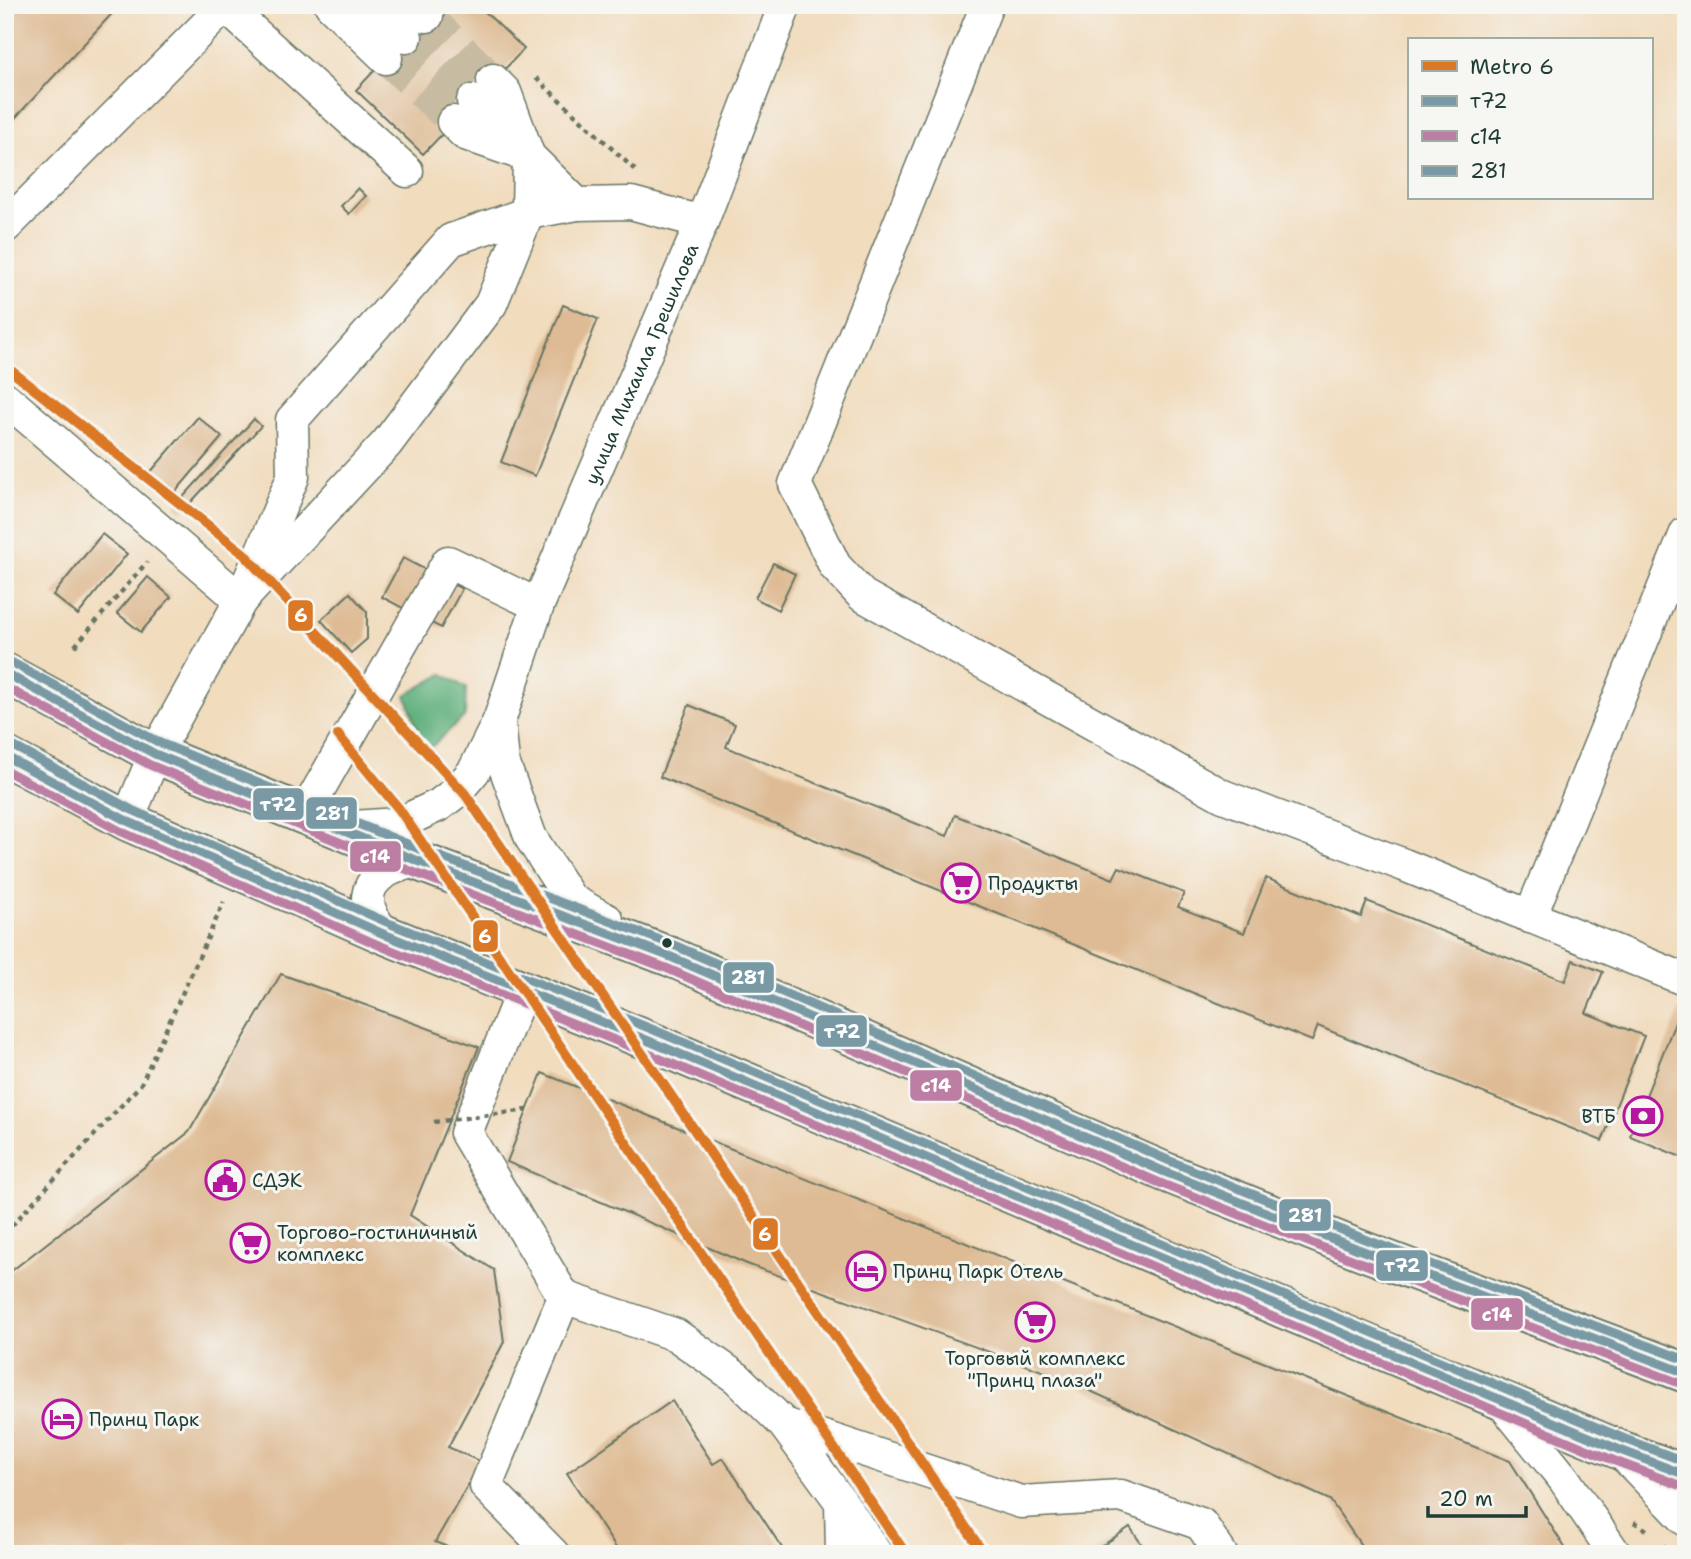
<svg xmlns="http://www.w3.org/2000/svg" width="1691" height="1559" font-family="'Shantell Sans',sans-serif">
<style>
.forest{fill:#5faf7b;stroke:#3f7658;stroke-width:2}
.building{fill:#debb94}
.lines{fill:none;stroke-linecap:round;stroke-linejoin:round}
.minor-tunnel{stroke:#c7bca2;stroke-width:32;stroke-dasharray:32 16;stroke-linecap:butt}
.minor-casing{stroke:#687564;stroke-width:35}
.major-casing{stroke:#687564;stroke-width:42}
.path{stroke:#687564;stroke-width:4.5;stroke-dasharray:5 5;stroke-linecap:butt}
.minor{stroke:#fff;stroke-width:32}
.major{stroke:#fff;stroke-width:38}
.path-bridge{stroke:#687564;stroke-width:4.5;stroke-dasharray:5 5;stroke-linecap:butt}
.bus-1-casing{stroke:#f6f6f2;stroke-width:14}
.bus-2-casing{stroke:#f6f6f2;stroke-width:14}
.bus-3-casing{stroke:#f6f6f2;stroke-width:14}
.bus-1{stroke:#799aa4;stroke-width:9}
.bus-2{stroke:#bc7ea3;stroke-width:9}
.bus-3{stroke:#799aa4;stroke-width:9}
.metro-1-casing{stroke:#f6f6f2;stroke-width:16}
.metro-1{stroke:#db7825;stroke-width:10}
.bus-dot{fill:#1f3d34;stroke:#f6f6f2;stroke-width:2.5}
.labels{text-anchor:middle;stroke-width:6;stroke-linejoin:round;paint-order:stroke}
.street-label{font-size:19px;fill:#1f3d34;stroke:#f6f6f2}
.poi-label{font-size:19px;fill:#1f3d34;stroke:#f6f6f2;text-anchor:start}
.line-badge{stroke:#f6f6f2;stroke-width:2.5}
.badge-label{font-size:19px;text-anchor:middle;font-weight:bold;fill:#fff}
</style>
<rect width="100%" height="100%" fill="#f6f6f2"/>
<filter id="ink" filterUnits="userSpaceOnUse"><feTurbulence type="fractalNoise" baseFrequency=".0143" numOctaves="2"/><feDisplacementMap in="SourceGraphic" scale="14" xChannelSelector="R" yChannelSelector="G"/><feConvolveMatrix kernelMatrix="1 2 1 2 8 2 1 2 1" color-interpolation-filters="sRGB"/></filter>
<filter id="wash" filterUnits="userSpaceOnUse"><feTurbulence type="fractalNoise" baseFrequency=".00686" numOctaves="4" result="noise"/><feDisplacementMap in="SourceGraphic" scale="28" xChannelSelector="R" yChannelSelector="G"/><feGaussianBlur stdDeviation="1.57" result="paint"/><feColorMatrix in="noise" values="0 0 0 0 0 0 0 0 0 0 0 0 0 0 0 0 0 1.4 0 .05"/><feComposite in="paint" operator="in"/></filter>
<g filter="url(#wash)">
<rect width="100%" height="100%" fill="#f1dcbe"/>
<polygon class="forest" points="443,674 466,688 465,716 430,748 422,743 406,695"/>
<g id="blocks">
<g class="building">
<polygon points="5,5 120,5 5,129"/>
<polygon points="437,5 478,5 524,49 423,154 356,90"/>
<polygon points="358,188 366,196 349,214 341,206"/>
<polygon points="563,305 598,319 535,476 501,462"/>
<polygon points="198,417 222,437 172,496 148,475"/>
<polygon points="254,419 261,426 182,512 175,506"/>
<polygon points="102,534 127,554 78,615 53,595"/>
<polygon points="403,558 462,589 441,628 382,597"/>
<polygon points="773,563 795,574 778,610 755,598"/>
<polygon points="148,577 171,597 141,632 117,613"/>
<polygon points="350,593 367,612 367,639 351,653 321,620"/>
<polygon points="689,705 735,724 726,747 947,836 955,815 1113,879 1119,867 1184,893 1178,907 1244,933 1266,878 1361,917 1367,901 1565,981 1573,960 1603,972 1586,1013 1644,1036 1602,1141 1318,1026 1312,1041 660,777"/>
<polygon points="281,974 479,1047 410,1215 494,1270 504,1342 448,1447 481,1462 435,1542 465,1554 5,1554 5,1276 189,1132"/>
<polygon points="1680,1010 1686,1012 1686,1159 1630,1136"/>
<polygon points="542,1073 1510,1461 1569,1554 1367,1554 1330,1500 1064,1379 747,1264 507,1162"/>
<polygon points="672,1401 713,1464 723,1458 786,1554 620,1554 567,1473"/>
<polygon points="1130,1527 1148,1554 1090,1554"/>
</g>
</g>
</g>
<g filter="url(#ink)">
<use href="#blocks" fill-opacity="0" stroke="#687564" stroke-width="2"/>
<g class="lines">
<g class="minor-tunnel">
<polyline points="427,16 493,80"/>
<polyline points="406,37 473,101"/>
<polyline points="386,58 453,122"/>
</g>
<g class="minor-casing">
<g id="minor">
<polyline points="331,5 386,58"/>
<polyline points="373,5 406,37"/>
<polyline points="415,5 427,16"/>
<polyline points="987,5 795,484 835,566 862,595 1223,796 1404,865 1686,980"/>
<polyline points="225,6 407,171"/>
<polyline points="473,101 577,204"/>
<polyline points="453,122 465,134 522,154"/>
<polyline points="5,227 226,5"/>
<polyline points="5,398 241,600 387,443 491,304 528,213 529,157 505,92 493,80"/>
<polyline points="499,721 503,762 531,838 571,900 607,920"/>
<polyline points="304,815 448,562 538,605"/>
<polyline points="127,821 155,754 241,600 293,477 292,420 451,240 528,213 577,204 631,203 702,222"/>
<path id="s1" d="M338,828L398,824L439,805L456,792L474,771L499,721L538,605L702,222L785,5"/>
<polyline points="1530,917 1686,533"/>
<path d="M386,935C350,895 372,869 418,861"/>
<polyline points="522,991 466,1133 564,1297 676,1335 737,1378 784,1424"/>
<polyline points="1500,1400 1564,1479 1615,1554"/>
<polyline points="1620,1451 1686,1520"/>
<polyline points="841,1502 876,1554"/>
<polyline points="553,1554 486,1486 564,1297"/>
<polyline points="842,1554 841,1502 784,1424 1021,1502 1121,1496 1201,1524 1221,1554"/>
</g>
</g>
<g class="major-casing">
<g id="major">
<polyline points="5,673 155,754 418,861 671,957 1165,1172 1358,1249 1686,1373"/>
<polyline points="5,756 127,821 386,935 649,1041 1334,1330 1620,1450 1686,1475"/>
</g>
</g>
<g class="path">
<polyline points="536,78 635,170"/>
<polyline points="75,646 147,562"/>
<polyline points="5,1233 141,1084 224,902"/>
<polyline points="1634,1522 1650,1532"/>
<polyline points="1663,1545 1669,1554"/>
</g>
<use href="#minor" class="minor"/>
<use href="#major" class="major"/>
<polyline class="path-bridge" points="434,1122 528,1110"/>
<g class="bus-1-casing">
<g id="bus-1">
<polyline points="5,673 155,754 418,861 671,957 1165,1172 1358,1249 1686,1373"/>
<polyline points="5,756 127,821 386,935 649,1041 1620,1450 1686,1475"/>
</g>
</g>
<g class="bus-2-casing">
<g id="bus-2">
<polyline points="5,687 150,765 413,872 666,968 1160,1183 1354,1260 1682,1384"/>
<polyline points="5,770 122,832 381,946 644,1052 1615,1461 1682,1486"/>
</g>
</g>
<g class="bus-3-casing">
<g id="bus-3">
<polyline points="11,662 160,743 422,850 676,946 1170,1161 1362,1238 1686,1360"/>
<polyline points="11,745 132,810 391,924 654,1030 1625,1439 1686,1462"/>
</g>
</g>
<use href="#bus-1" class="bus-1"/>
<use href="#bus-2" class="bus-2"/>
<use href="#bus-3" class="bus-3"/>
<g class="metro-1-casing">
<g id="metro-1">
<polyline points="5,366 243,553 465,794 984,1554"/>
<polyline points="338,735 399,809 906,1554"/>
</g>
</g>
<use href="#metro-1" class="metro-1"/>
</g>
</g>
<defs>
<g id="supermarket-ring" transform="scale(2.0125)"><circle r="9.5" fill="#f6f6f2" stroke="#b5179e" stroke-width="1.5"/><path d="M-6-5.5h2.5l.6 2H6L4.5 2H-2.5L-4.4-4H-6ZM-1.5 3.2a1.3 1.3 0 1 0 .1 0ZM3 3.2a1.3 1.3 0 1 0 .1 0Z" fill="#b5179e"/></g>
<g id="bank-ring" transform="scale(2.0125)"><circle r="9.5" fill="#f6f6f2" stroke="#b5179e" stroke-width="1.5"/><path d="M-6-4H6V4H-6ZM0-2.3a2.3 2.3 0 1 0 0 4.6a2.3 2.3 0 1 0 0-4.6Z" fill="#b5179e"/></g>
<g id="civic-ring" transform="scale(2.0125)"><circle r="9.5" fill="#f6f6f2" stroke="#b5179e" stroke-width="1.5"/><path d="M-.6-6.5H3V-4.5H.6V-3L4-1V1h2V6H-6V1h2V-1L-.6-3ZM-1.2 2.5V6h2.4V2.5Z" fill="#b5179e"/></g>
<g id="hotel-ring" transform="scale(2.0125)"><circle r="9.5" fill="#f6f6f2" stroke="#b5179e" stroke-width="1.5"/><path d="M-6-4.5h1.5V1H6V5H4.5V3h-9V5H-6ZM-4 0a1.8 1.8 0 1 1 3.6 0ZM.5 0V-2.5h3Q6-2.5 6 0Z" fill="#b5179e"/></g>
</defs>
<g fill-rule="evenodd">
<use href="#supermarket-ring" x="961" y="883"/>
<use href="#bank-ring" x="1643" y="1116"/>
<use href="#civic-ring" x="225" y="1180"/>
<use href="#supermarket-ring" x="250" y="1243"/>
<use href="#hotel-ring" x="866" y="1271"/>
<use href="#supermarket-ring" x="1035" y="1322"/>
<use href="#hotel-ring" x="62" y="1419"/>
</g>
<circle class="bus-dot" cx="667" cy="943" r="6"/>
<g class="labels">
<g class="street-label">
<text dy="7" stroke="none"><textPath href="#s1" startOffset="595">улица Михаила Грешилова</textPath></text>
</g>
<g class="poi-label">
<text x="988" y="890">Продукты</text>
<text x="1616" y="1123" text-anchor="end">ВТБ</text>
<text x="252" y="1187">СДЭК</text>
<text x="277" y="1239">Торгово-гостиничный<tspan x="277" dy="22">комплекс</tspan></text>
<text x="893" y="1278">Принц Парк Отель</text>
<text x="1035" y="1365" text-anchor="middle">Торговый комплекс<tspan x="1035" dy="22">"Принц плаза"</tspan></text>
<text x="89" y="1426">Принц Парк</text>
</g>
</g>
<g class="line-badge">
<rect x="287" y="599" width="27" height="33" rx="7" fill="#db7825"/>
<rect x="252" y="787" width="53" height="34" rx="7" fill="#799aa4"/>
<rect x="305" y="796" width="53" height="34" rx="7" fill="#799aa4"/>
<rect x="349" y="840" width="53" height="33" rx="7" fill="#bc7ea3"/>
<rect x="472" y="919" width="27" height="34" rx="7" fill="#db7825"/>
<rect x="722" y="961" width="53" height="33" rx="7" fill="#799aa4"/>
<rect x="815" y="1014" width="53" height="34" rx="7" fill="#799aa4"/>
<rect x="909" y="1069" width="54" height="33" rx="7" fill="#bc7ea3"/>
<rect x="1278" y="1198" width="54" height="34" rx="7" fill="#799aa4"/>
<rect x="752" y="1217" width="27" height="34" rx="7" fill="#db7825"/>
<rect x="1375" y="1249" width="54" height="33" rx="7" fill="#799aa4"/>
<rect x="1470" y="1297" width="54" height="34" rx="7" fill="#bc7ea3"/>
</g>
<g class="badge-label">
<text x="301" y="622">6</text>
<text x="278" y="811">т72</text>
<text x="332" y="820">281</text>
<text x="375" y="863">с14</text>
<text x="485" y="943">6</text>
<text x="748" y="984">281</text>
<text x="842" y="1038">т72</text>
<text x="936" y="1092">с14</text>
<text x="1305" y="1222">281</text>
<text x="765" y="1241">6</text>
<text x="1402" y="1272">т72</text>
<text x="1497" y="1321">с14</text>
</g>
<rect width="1691" height="1559" fill="none" stroke="#f6f6f2" stroke-width="28"/>
<rect x="1408" y="38" width="245" height="161" fill="#f6f6f2" stroke="#a0aca6" stroke-width="2"/>
<rect x="1422" y="61" width="35" height="10" fill="#db7825" stroke="#a0aca6" stroke-width="2"/>
<text x="1470" y="74" font-size="21" fill="#1f3d34">Metro 6</text>
<rect x="1422" y="96" width="35" height="10" fill="#799aa4" stroke="#a0aca6" stroke-width="2"/>
<text x="1470" y="108" font-size="21" fill="#1f3d34">т72</text>
<rect x="1422" y="131" width="35" height="10" fill="#bc7ea3" stroke="#a0aca6" stroke-width="2"/>
<text x="1470" y="144" font-size="21" fill="#1f3d34">с14</text>
<rect x="1422" y="166" width="35" height="10" fill="#799aa4" stroke="#a0aca6" stroke-width="2"/>
<text x="1470" y="178" font-size="21" fill="#1f3d34">281</text>
<path d="M1428 1506v10h98v-10" fill="none" stroke="#1f3d34" stroke-width="3.5"/>
<text x="1439" y="1506" font-size="21" fill="#1f3d34" stroke="#f6f6f2" stroke-width="5" paint-order="stroke">20 m</text>
</svg>
